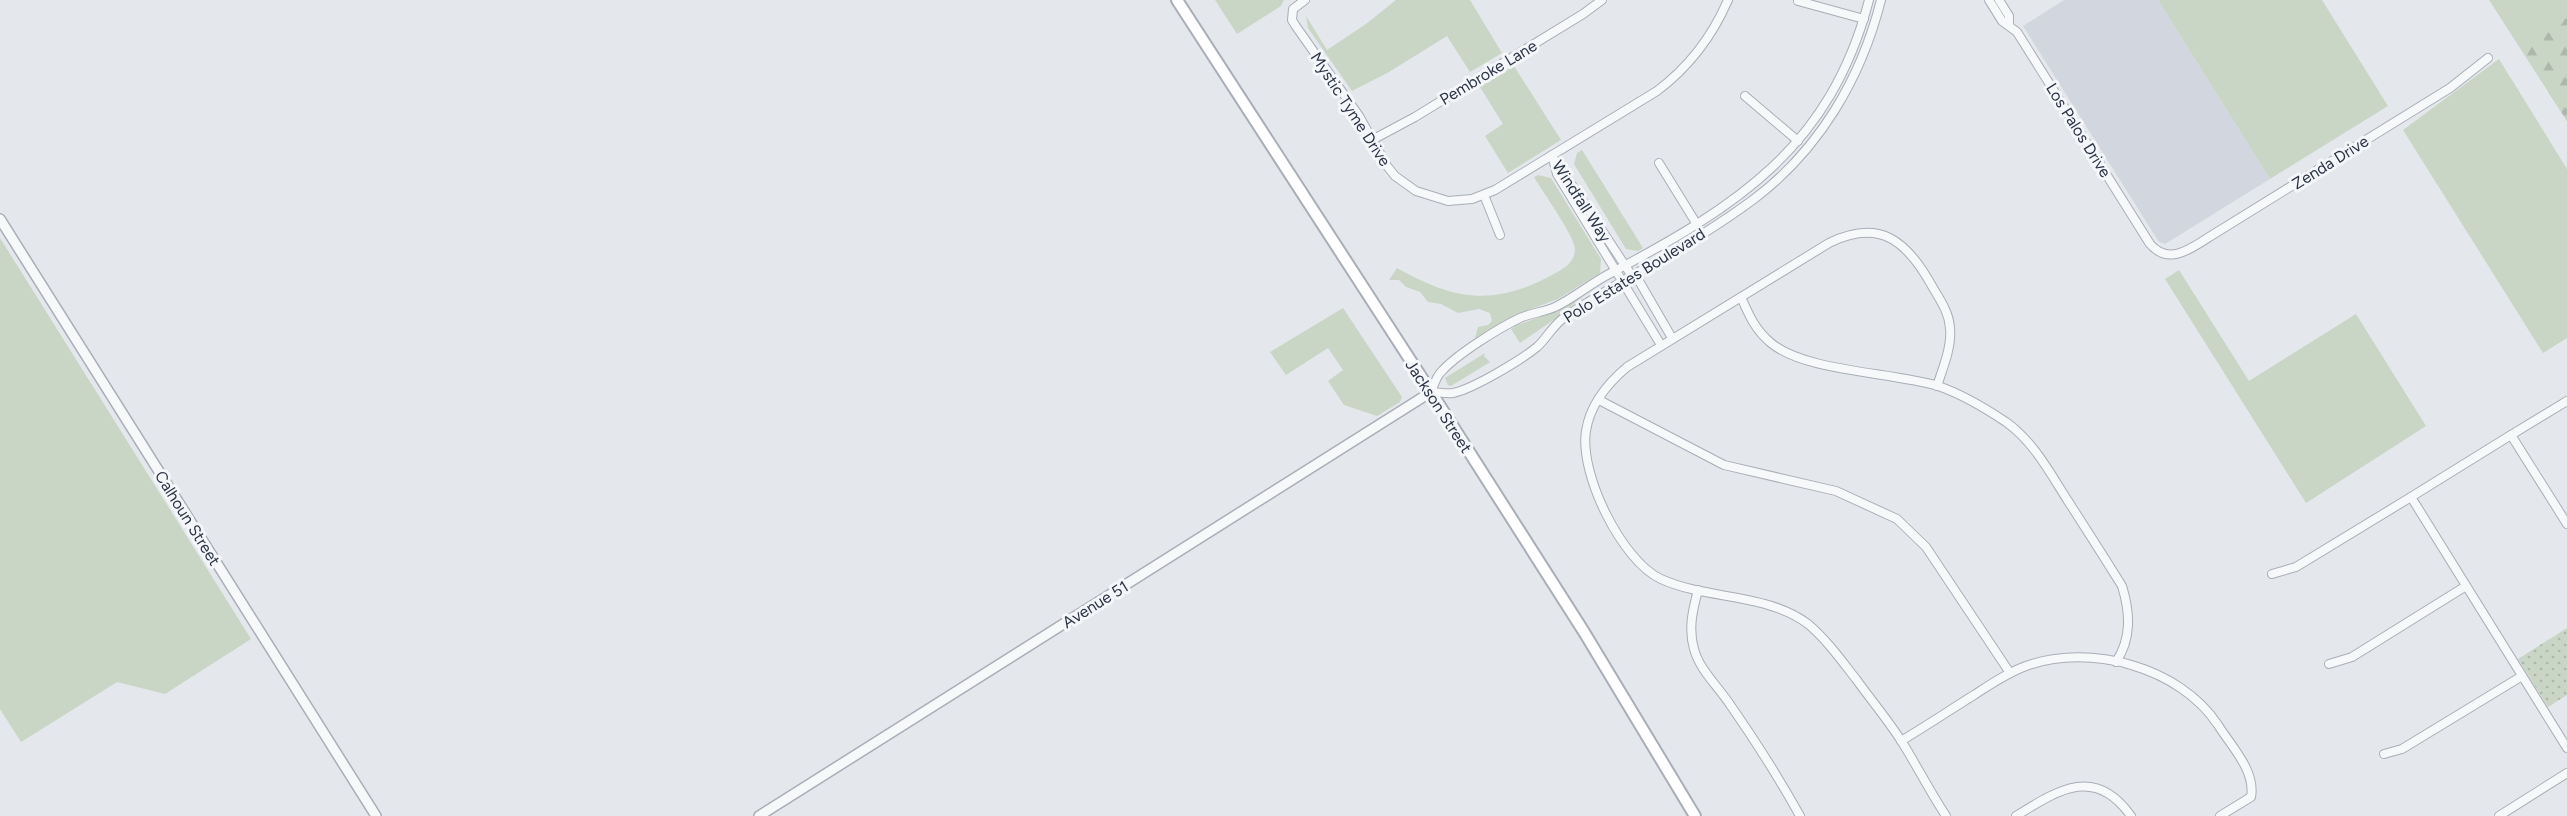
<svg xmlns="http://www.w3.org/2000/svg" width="2567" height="816" font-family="Figtree,sans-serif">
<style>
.built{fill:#d2d6de}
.grass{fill:#c9d6c5}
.forest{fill:url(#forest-firs)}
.park{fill:url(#park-dots)}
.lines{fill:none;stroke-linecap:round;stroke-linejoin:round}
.minor-casing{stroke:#a9aeb7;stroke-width:10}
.tertiary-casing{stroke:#a9aeb7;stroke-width:12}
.secondary-casing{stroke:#a9aeb7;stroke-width:14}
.minor{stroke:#f7f8fa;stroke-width:8}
.tertiary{stroke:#f7f8fa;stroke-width:9}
.secondary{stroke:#fff;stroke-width:10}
.labels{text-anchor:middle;stroke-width:6;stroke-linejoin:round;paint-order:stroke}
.street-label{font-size:16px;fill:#2b3445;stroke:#f4f6f9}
</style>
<defs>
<pattern id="forest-firs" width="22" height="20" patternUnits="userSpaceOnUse" patternTransform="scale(1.5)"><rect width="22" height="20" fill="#c9d6c5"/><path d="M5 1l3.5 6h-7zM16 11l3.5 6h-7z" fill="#adb8ab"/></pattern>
<pattern id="park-dots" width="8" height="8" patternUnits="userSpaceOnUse" patternTransform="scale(1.5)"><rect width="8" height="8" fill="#c9d6c5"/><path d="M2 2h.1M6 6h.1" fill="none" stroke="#adb8ab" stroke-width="1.8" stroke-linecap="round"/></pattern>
</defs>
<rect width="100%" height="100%" fill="#e4e7ec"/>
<polygon class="built" points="2064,0 2158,0 2270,179 2165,244 2159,242 2023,26"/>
<g class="grass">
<polygon points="1215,0 1284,0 1281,6 1237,34"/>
<polygon points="1396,0 1470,0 1502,53 1470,72 1447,36 1389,72 1352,91 1308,28 1306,16 1327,50 1366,24"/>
<polygon points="2158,0 2322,0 2388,106 2270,179"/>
<polygon points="2489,0 2567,0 2567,121"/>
<polygon points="2499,59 2567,169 2567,338 2543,353 2403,130"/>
<polygon points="1514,66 1561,140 1508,173 1485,136 1503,124 1480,87"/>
<polygon points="1582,150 1643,248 1638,251 1626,249 1574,164 1577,153"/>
<path d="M1538,175L1551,178L1601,259L1600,273L1558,299L1517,314L1475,338L1478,327L1488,325L1492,321L1490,313L1479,309L1458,313L1441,304L1428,302L1420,292L1406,287L1399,280H1389L1397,268C1454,300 1493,307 1552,275C1563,269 1575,263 1575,249C1574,235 1542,191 1534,177Z"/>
<polygon points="0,238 251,639 165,694 117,682 21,742 0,709"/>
<polygon points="2179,270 2249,381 2356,314 2426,426 2306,503 2165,279"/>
<polygon points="1582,297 1565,312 1520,343 1511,329 1517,325 1555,312"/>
<polygon points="1343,308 1402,397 1400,402 1377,416 1344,405 1328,381 1343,370 1328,348 1286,375 1270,352"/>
<polygon points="1485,353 1484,356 1490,362 1451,386 1448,385 1445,378"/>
</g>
<polygon class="forest" points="2567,16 2567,121 2521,49 2561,25"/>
<polygon class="park" points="2567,628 2567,695 2548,707 2518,659"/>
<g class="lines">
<g class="minor-casing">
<g id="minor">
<path d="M1305,0L1293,9L1292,20L1295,25L1359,116L1387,166L1395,176L1416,191L1448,201L1472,199L1495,190L1657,91C1689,67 1712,37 1728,0"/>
<path d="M1869,0C1830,148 1737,206 1609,274C1590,284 1574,298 1555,307C1544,312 1531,313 1520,318C1499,328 1457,354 1441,372C1436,377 1434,385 1431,392C1438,392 1446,394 1453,393C1473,389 1521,360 1537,347C1547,338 1553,325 1565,317C1626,276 1694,244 1754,199C1819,150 1861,79 1881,0"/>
<path d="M1989,0L2002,21L2017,32L2150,244C2170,267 2193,247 2214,234L2450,88L2488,58"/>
<polyline points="1999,0 2009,16 2009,25"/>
<polyline points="1798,1 1864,19"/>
<polyline points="1745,96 1798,141"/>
<polyline points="1372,140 1415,117 1583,14 1602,0"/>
<polyline points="1552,155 1557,174 1661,345"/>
<polyline points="1556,161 1632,276 1639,281 1672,338"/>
<polyline points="1659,163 1696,223"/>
<polyline points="1484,195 1500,235"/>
<path d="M1741,297C1749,315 1755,330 1771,343C1806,372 1892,372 1938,386C1962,394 1985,408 2006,422C2034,442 2050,473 2068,501C2086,529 2104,557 2122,586C2130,612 2132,638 2116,662"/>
<path d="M1937,386C1943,368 1952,346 1950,328C1949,312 1940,300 1932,286C1907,241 1880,218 1829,243L1627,367C1608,383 1590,405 1586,431C1579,474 1622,561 1661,579C1707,600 1767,593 1808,624C1827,640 1841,660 1856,679C1871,700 1888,720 1902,742C1917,766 1930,792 1946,816"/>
<polyline points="1599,400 1724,465 1836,491 1897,519 1926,547 2010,673"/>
<polyline points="2511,435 2567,401"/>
<polyline points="2567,524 2511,435 2411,497 2567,748"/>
<polyline points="2272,574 2296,567 2411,497"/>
<path d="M1698,590C1693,609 1688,628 1694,649C1700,671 1719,687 1731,706C1756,742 1779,778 1800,816"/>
<polyline points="2329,664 2352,657 2466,586"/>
<path d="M1901,741C1926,726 1950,710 1974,695C1991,684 2007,673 2026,666C2090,643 2180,667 2218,725C2231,746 2256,771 2251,797L2220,816"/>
<polyline points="2384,754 2402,749 2522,676"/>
<path d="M2016,816C2058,790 2095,765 2131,816"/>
<polyline points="2499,816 2567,773"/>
</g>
</g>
<g class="tertiary-casing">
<g id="tertiary">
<polyline points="0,219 376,816"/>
<polyline points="759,816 1431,392"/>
</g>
</g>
<g class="secondary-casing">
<polyline id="secondary" points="1177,0 1431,392 1584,632 1695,816"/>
</g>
<use href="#minor" class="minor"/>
<use href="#tertiary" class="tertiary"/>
<use href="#secondary" class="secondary"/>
</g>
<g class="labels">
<g class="street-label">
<text transform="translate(1488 72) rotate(-31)" y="6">Pembroke Lane</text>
<text transform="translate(1351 109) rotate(57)" y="6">Mystic Tyme Drive</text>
<text transform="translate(2079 130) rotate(58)" y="6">Los Palos Drive</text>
<text transform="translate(2330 162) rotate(-32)" y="6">Zenda Drive</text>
<text transform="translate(1582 201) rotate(57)" y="6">Windfall Way</text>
<text transform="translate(1634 275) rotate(-32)" y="6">Polo Estates Boulevard</text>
<text transform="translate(1439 406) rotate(57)" y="6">Jackson Street</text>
<text transform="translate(188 518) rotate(58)" y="6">Calhoun Street</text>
<text transform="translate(1095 604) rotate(-32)" y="6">Avenue 51</text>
</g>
</g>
</svg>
